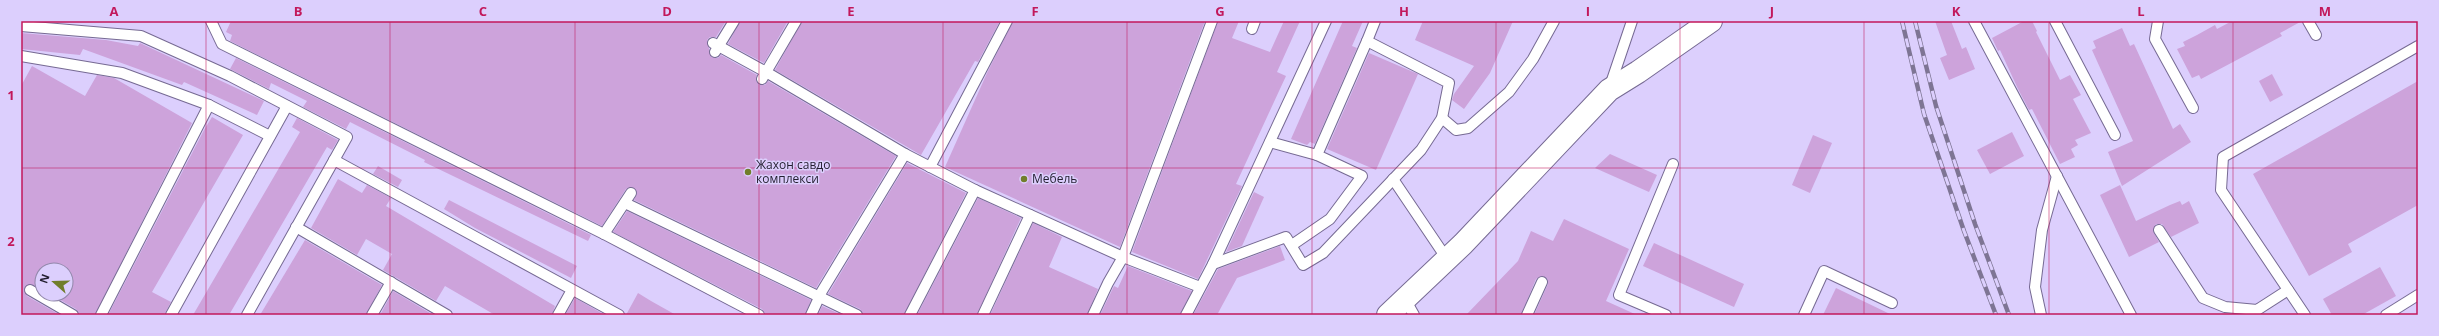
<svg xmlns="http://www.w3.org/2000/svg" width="2439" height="336" font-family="'Open Sans',sans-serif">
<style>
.building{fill:#cda3db}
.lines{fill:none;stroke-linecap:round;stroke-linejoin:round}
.lane-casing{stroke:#766a93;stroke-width:12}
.secondary-casing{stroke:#766a93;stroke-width:24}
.lane{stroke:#fff;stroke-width:10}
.secondary{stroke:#fff;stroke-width:22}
.rail-casing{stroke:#7e7594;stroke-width:4.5}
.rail{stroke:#dccffd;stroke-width:3;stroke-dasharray:9;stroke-linecap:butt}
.grid{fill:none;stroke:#c2185b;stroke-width:1;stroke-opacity:0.55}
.poi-dot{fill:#717e2b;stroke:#dccffd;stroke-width:1.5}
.labels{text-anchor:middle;stroke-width:3;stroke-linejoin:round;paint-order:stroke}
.poi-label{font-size:12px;fill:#231e2f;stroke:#dccffd;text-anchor:start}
.neatline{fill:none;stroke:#c2185b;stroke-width:1.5}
.grid-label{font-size:13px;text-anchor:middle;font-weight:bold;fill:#c2185b}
</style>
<rect width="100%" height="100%" fill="#dccffd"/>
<g class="building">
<polygon points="231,21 726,21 716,37 710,37 707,40 711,57 718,58 721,55 757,75 756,79 759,85 765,85 768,81 896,156 816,288 634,200 637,193 632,187 626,189 602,226 230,41 232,35 226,32"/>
<polygon points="740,21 788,21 764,63 728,44"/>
<polygon points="802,21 1000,21 978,62 975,61 921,155 775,70"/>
<polygon points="1013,21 1205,21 1120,247 945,167 987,73"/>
<polygon points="1218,21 1239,21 1232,38 1270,52 1284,21 1300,21 1277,72 1286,76 1236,184 1242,186 1198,279 1132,252"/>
<polygon points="1343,21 1363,21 1352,46 1357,48 1315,144 1310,142 1307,145 1291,139"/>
<polygon points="1423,21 1513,21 1490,73 1464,109 1452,100 1454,94 1474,66 1415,40"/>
<polygon points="1935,21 1951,21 1962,49 1966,47 1975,69 1949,80 1940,58 1947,55"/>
<polygon points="2024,21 2032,21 2037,31 2036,32 2060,80 2070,75 2081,95 2073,99 2091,133 2075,140 2078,145 2071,149 2075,157 2060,164 2032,109 2029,110 2018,89 2000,50 1998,51 1992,38"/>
<polygon points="2232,21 2302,21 2280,33 2282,36 2201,79 2199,75 2192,78 2177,49 2185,46 2183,42 2197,35 2215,25 2217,29"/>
<polygon points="2122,28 2130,46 2134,44 2173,129 2180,124 2191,142 2122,186 2108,152 2133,141 2092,50 2096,48 2093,41"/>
<polygon points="21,33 106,40 138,46 140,43 264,101 257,115 184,82 182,85 83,49 80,55 21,49"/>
<polygon points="1369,53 1418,74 1376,170 1327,149"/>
<polygon points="236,58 591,235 588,241 424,162 425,160 350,122 346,129 303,107 307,101 271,83 269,89 230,69"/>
<polygon points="32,66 85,96 97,75 114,78 192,123 95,315 79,315 76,309 50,294 66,294 66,270 42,270 42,289 30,284 24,290 27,296 60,315 21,315 21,86"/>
<polygon points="2272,74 2283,95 2270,102 2259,81"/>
<polygon points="2418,81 2418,205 2348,244 2352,252 2309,276 2253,174"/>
<polygon points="212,117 243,135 152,292 171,302 164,315 108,315 204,130"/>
<polygon points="297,118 338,140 332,150 327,147 229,315 193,315 300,132 292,127"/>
<polygon points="2012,132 2024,156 1990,174 1977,150"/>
<polygon points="1813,135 1832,143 1810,193 1792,185"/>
<polygon points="1610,154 1657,175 1649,192 1595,168"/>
<polygon points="907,163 966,193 904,315 863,315 860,309 828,294"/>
<polygon points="378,166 402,180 398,187 373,174"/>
<polygon points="338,179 362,193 367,185 391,198 386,206 555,306 552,315 495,315 445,286 436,301 383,270 392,254 366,239 357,255 311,228"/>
<polygon points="2120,185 2136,221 2170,205 2180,201 2182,205 2189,201 2199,223 2171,237 2162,224 2156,224 2153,231 2159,242 2129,257 2100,195"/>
<polygon points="1254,192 1264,197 1242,246 1226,252"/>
<polygon points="978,198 1021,218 977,315 917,315"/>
<polygon points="449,200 577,266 571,278 475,228 444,209"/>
<polygon points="627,211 811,300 805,315 766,315 762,309 613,232"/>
<polygon points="1564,219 1629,249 1606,301 1637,315 1534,315 1548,284 1547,278 1542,276 1536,279 1521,315 1466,315 1518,261 1531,231 1553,241"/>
<polygon points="1033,223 1062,237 1049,267 1098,289 1087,315 990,315"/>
<polygon points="305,240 382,285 366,315 260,315"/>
<polygon points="1654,243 1744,284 1734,307 1643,266"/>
<polygon points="1280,246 1285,260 1237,278 1217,315 1193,315 1218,269"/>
<polygon points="1128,266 1192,291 1180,315 1100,315 1114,286 1118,288"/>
<polygon points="2380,267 2396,296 2362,315 2332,315 2323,299"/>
<polygon points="1836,288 1892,315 1823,315"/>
<polygon points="393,291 430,313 428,315 380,315"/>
<polygon points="638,293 651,301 676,315 626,315"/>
<polygon points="575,298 605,315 565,315"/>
<polygon points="822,306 842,315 818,315"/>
</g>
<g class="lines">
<g class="lane-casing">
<g id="lane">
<polyline points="211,21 222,44 604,234 759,315"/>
<polyline points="1974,21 2131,315"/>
<polyline points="2055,21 2115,135"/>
<polyline points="2158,21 2155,39 2193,108"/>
<polyline points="2308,21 2316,35"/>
<polyline points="21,26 141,36 230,76 347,137 247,315"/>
<polyline points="1252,29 1255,21"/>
<polyline points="713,43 766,72 905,154 975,190 1123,257 1200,287"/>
<polyline points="715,52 734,21"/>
<polyline points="21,56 122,73 209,105 270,136"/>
<polyline points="762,79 796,21"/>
<polyline points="1610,86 1632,21"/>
<polyline points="1442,118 1456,130 1468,128 1509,92 1533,59 1554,21"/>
<polyline points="1270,142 1317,155"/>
<polyline points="334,160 619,315"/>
<polyline points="930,167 1007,21"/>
<polyline points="1393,179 1447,259"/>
<polyline points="625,203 857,315"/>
<polyline points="296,227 447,315"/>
<polyline points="2159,230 2203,298 2225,307 2257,310 2288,290"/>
<polyline points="604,234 631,193"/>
<polyline points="1292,245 1330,219 1362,176 1317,155 1367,41"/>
<polyline points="1213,264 1286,237 1303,265 1323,253 1421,150 1442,118 1449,83 1367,41 1375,21"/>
<polyline points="30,290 73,315"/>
<polyline points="1405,299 1414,315"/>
<polyline points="101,315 209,105"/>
<polyline points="171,315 287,106"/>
<polyline points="372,315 391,282"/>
<polyline points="558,315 572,290"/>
<polyline points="811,315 822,291 905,154"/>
<polyline points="910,315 975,190"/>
<polyline points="983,315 1030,215"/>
<polyline points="1093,315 1108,283 1123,257 1212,21"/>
<polyline points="1186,315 1213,264 1326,21"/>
<polyline points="1527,315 1542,282"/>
<polyline points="1666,315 1619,295 1673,164"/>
<polyline points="1804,315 1824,271 1892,303"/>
<polyline points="2041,315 2035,287 2042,230 2057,176"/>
<polyline points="2305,315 2221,190 2223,157 2418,46"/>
<polyline points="2386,315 2418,295"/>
</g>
</g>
<g class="secondary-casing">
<polyline id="secondary" points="1388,315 1463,244 1609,90 1638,72 1711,21"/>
</g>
<use href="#lane" class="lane"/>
<use href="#secondary" class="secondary"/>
<g class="rail-casing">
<g id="rail">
<polyline points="1902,21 1924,114 1964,231 1996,315"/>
<polyline points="1915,21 1936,106 1975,224 2009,315"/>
</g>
</g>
<use href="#rail" class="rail"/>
</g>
<path class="grid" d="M206,21V315M390,21V315M575,21V315M759,21V315M943,21V315M1127,21V315M1312,21V315M1496,21V315M1680,21V315M1864,21V315M2049,21V315M2233,21V315M21,168H2418"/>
<g class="poi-dot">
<circle cx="748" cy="172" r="4"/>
<circle cx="1024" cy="179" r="4"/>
</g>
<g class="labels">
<g class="poi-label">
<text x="756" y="169">Жахон савдо<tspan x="756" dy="14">комплекси</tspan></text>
<text x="1032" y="183">Мебель</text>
</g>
</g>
<rect width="2439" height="336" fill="none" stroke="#dccffd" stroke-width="44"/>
<g transform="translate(54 282) rotate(290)"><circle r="19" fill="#dccffd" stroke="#9288ab"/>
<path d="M0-3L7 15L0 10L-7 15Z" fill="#717e2b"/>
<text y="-6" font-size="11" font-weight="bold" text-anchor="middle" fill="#231e2f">N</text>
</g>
<rect x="22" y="22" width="2395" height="292" class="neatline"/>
<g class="grid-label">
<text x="114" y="16">A</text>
<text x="298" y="16">B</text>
<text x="483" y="16">C</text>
<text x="667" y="16">D</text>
<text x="851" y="16">E</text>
<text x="1035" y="16">F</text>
<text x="1220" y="16">G</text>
<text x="1404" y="16">H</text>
<text x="1588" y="16">I</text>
<text x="1772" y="16">J</text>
<text x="1956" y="16">K</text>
<text x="2141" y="16">L</text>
<text x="2325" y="16">M</text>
<text x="11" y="100">1</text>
<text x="11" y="246">2</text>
</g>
</svg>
